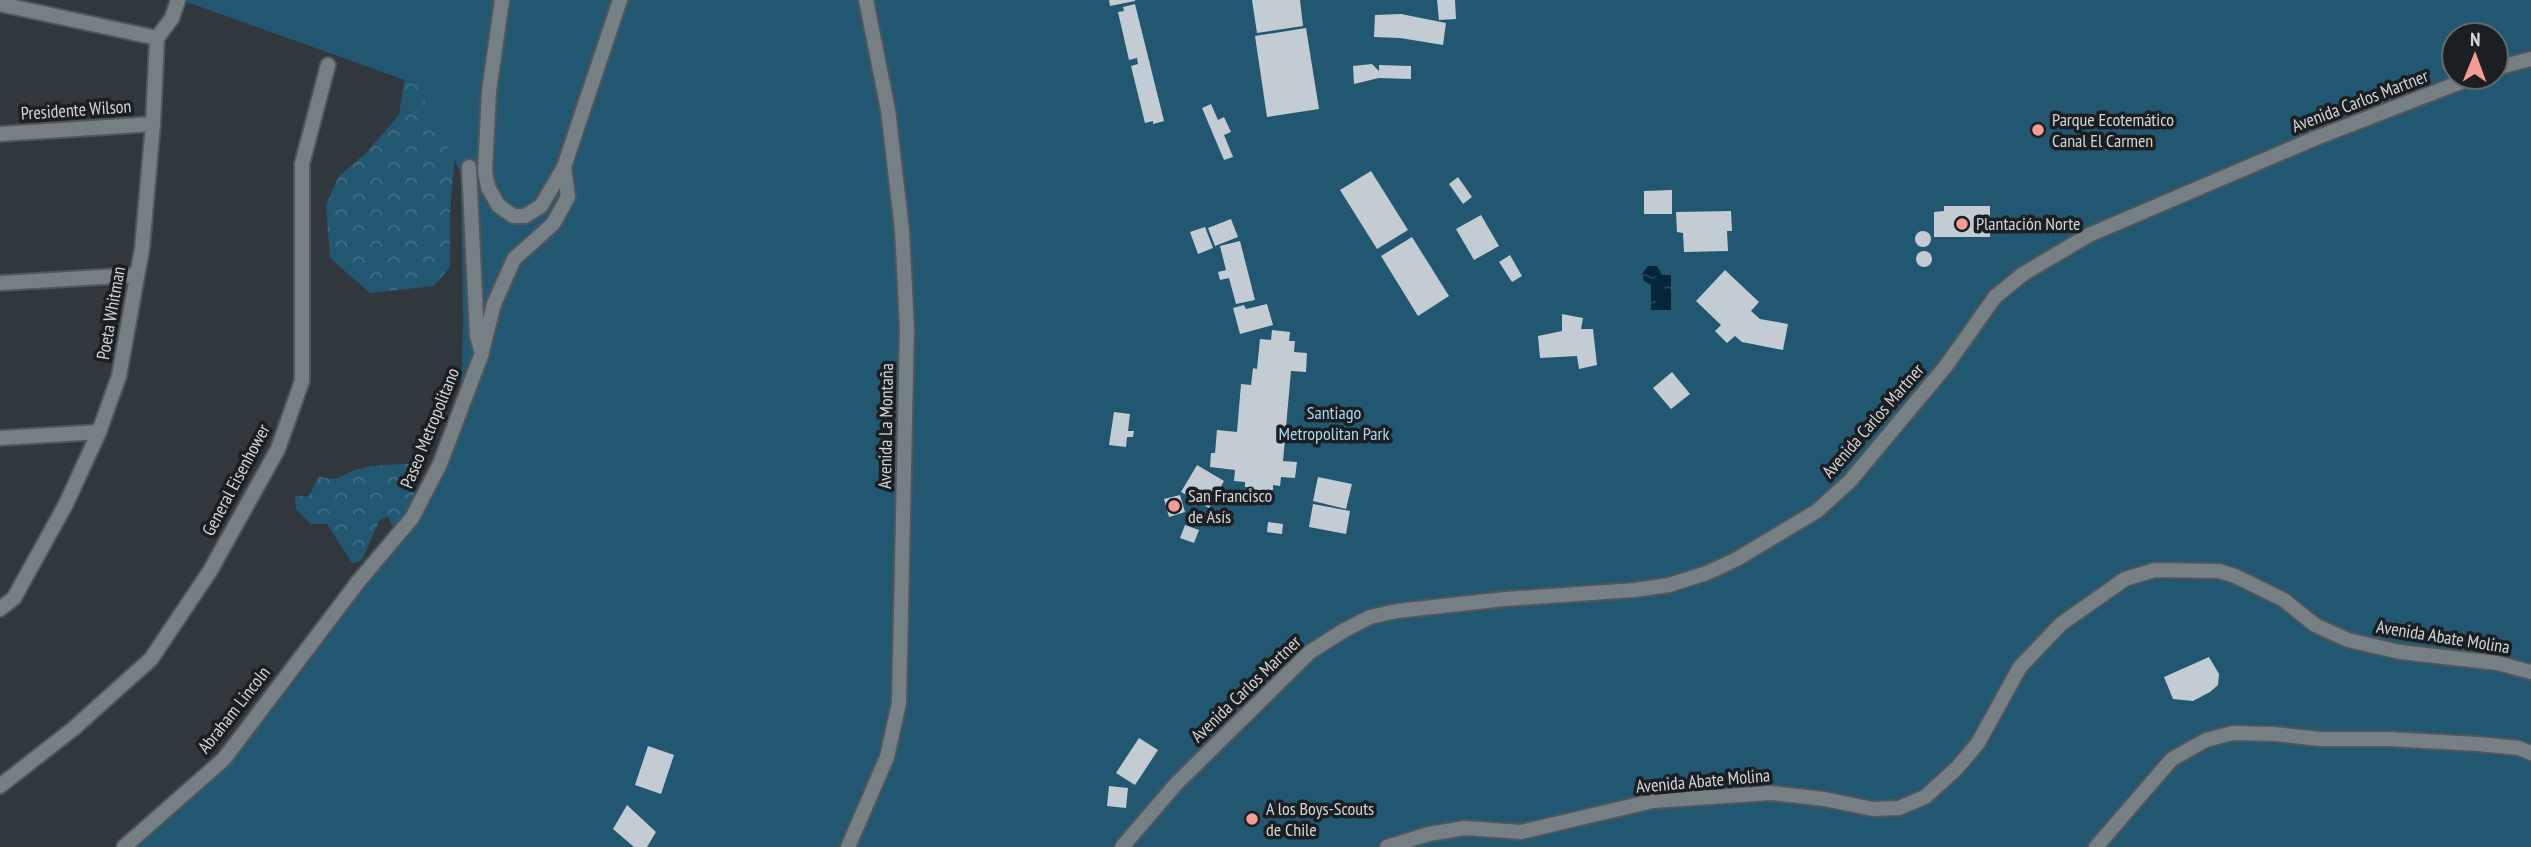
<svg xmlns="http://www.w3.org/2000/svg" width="2531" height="847" font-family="'PT Sans Narrow',sans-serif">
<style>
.forest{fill:url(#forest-crowns)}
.green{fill:#225772;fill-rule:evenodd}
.water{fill:url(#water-ripples)}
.building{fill:#c3ccd2}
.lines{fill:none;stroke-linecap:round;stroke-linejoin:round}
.pedestrian-casing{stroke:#50565a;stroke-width:18}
.minor-casing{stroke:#50565a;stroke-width:18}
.pedestrian{stroke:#767f84;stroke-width:14}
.minor{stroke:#767f84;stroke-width:14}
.poi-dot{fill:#f59c95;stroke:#1b1f21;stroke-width:2.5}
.labels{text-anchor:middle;stroke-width:7;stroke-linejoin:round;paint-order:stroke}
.street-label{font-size:18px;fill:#d2d6d9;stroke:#1b1f21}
.poi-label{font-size:18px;fill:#d2d6d9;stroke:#1b1f21;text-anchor:start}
.park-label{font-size:18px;fill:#a9d8f4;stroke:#1b1f21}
</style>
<defs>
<pattern id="forest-crowns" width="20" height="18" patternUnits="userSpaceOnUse" patternTransform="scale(1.75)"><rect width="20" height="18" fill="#225772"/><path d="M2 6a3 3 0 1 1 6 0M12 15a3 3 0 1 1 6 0" fill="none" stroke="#416e86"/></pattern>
<pattern id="water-ripples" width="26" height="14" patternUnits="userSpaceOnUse" patternTransform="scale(1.75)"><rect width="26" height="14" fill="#032738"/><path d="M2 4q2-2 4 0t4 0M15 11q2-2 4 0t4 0" fill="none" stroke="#274654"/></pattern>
</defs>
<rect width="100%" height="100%" fill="#31383d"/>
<g class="forest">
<polygon points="411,36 458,117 450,212 450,267 434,286 370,293 330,258 326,205 339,176 366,153 399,115"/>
<path d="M409,464L417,475C414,496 413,517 392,526L388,516L379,521L362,560L352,563L327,524H311L296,509L295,496H309L319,476C339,484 345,472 362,468C378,465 393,464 409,464Z"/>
</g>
<path class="green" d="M181,0H2531V847H137L229,763L322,635L417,525L460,426L463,321L461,173L416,84ZM2454,35H2496V77H2454Z"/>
<polygon class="water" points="1648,266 1657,266 1662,275 1671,275 1671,310 1651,310 1651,285 1644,281 1642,274"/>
<g class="building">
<polygon points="1109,0 1135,0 1135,1 1110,6"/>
<polygon points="1252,0 1300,0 1303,26 1257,33"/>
<polygon points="1437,0 1455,0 1456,19 1439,20"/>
<polygon points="1135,4 1164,121 1153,124 1153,121 1145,123 1131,66 1138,64 1137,58 1129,60 1118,12 1124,11 1123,7"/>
<polygon points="1401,14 1446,23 1443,45 1400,38 1374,37 1375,15"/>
<polygon points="1306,28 1319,109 1267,117 1255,36"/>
<polygon points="1372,64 1379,71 1379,65 1411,66 1411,79 1379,78 1354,84 1353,66"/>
<polygon points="1211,104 1218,120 1224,117 1231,132 1224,135 1233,157 1224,160 1202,108"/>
<polygon points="1371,171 1408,230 1377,249 1340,190"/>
<polygon points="1458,177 1472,197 1463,204 1449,184"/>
<polygon points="1672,190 1672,214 1644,214 1644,191"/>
<polygon points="1944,206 1990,206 1990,237 1934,237 1934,212 1944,211"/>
<polygon points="1731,211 1732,231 1727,231 1728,251 1684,252 1683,233 1677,232 1676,212"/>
<polygon points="1481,215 1499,246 1474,260 1456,229"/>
<polygon points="1231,219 1238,237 1215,246 1208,228"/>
<polygon points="1205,227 1213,248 1198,254 1190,232"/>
<circle cx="1923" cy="239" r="8"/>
<polygon points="1412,237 1449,296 1418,316 1381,256"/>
<polygon points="1240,241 1255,300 1236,304 1229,278 1220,280 1218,272 1226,270 1220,246"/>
<circle cx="1924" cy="259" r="8"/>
<polygon points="1510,255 1522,276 1512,282 1499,262"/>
<polygon points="1725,270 1759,302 1751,311 1760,319 1788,324 1783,350 1742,342 1735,336 1727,343 1715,331 1721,325 1696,301"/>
<polygon points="1267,304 1273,325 1240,334 1233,308 1244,305 1246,309"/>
<polygon points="1562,314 1583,318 1581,329 1593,329 1597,365 1579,369 1577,356 1540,358 1538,336 1562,331"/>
<polygon points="1272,330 1290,332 1289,341 1295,341 1294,352 1307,353 1306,372 1291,371 1283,461 1297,462 1295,478 1281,477 1280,486 1273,485 1273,490 1269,490 1269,496 1247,495 1248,487 1245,487 1245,482 1234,481 1235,470 1210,467 1211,453 1215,453 1217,430 1237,432 1241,384 1251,385 1253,368 1257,369 1260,339 1271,340"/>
<polygon points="1672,372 1690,394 1671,409 1653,388"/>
<polygon points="1114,412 1130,414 1128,431 1134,431 1133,437 1127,437 1126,447 1109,445"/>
<polygon points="1197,465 1224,481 1209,508 1181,492"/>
<polygon points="1318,477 1352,484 1346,509 1313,501"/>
<polygon points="1180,495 1185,512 1169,517 1164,499"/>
<polygon points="1313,504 1350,511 1346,534 1309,527"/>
<polygon points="1268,522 1283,524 1282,534 1267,532"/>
<polygon points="1185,525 1199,530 1194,543 1180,538"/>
<polygon points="2209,657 2219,674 2218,685 2210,692 2193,701 2173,699 2164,677"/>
<polygon points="1139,738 1158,750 1135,785 1116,773"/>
<polygon points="648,746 674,755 661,794 635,785"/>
<polygon points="1109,786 1128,788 1126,808 1107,806"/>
<polygon points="627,805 656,832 647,847 634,847 613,829"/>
</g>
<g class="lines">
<g class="pedestrian-casing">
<g id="pedestrian">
<polyline points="482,351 494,304 514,259 553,224 568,197 564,167"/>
<polyline points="358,582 412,518 440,464 482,353 477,336 469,167"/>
<polyline points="0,786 73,729 151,659 210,571 278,449 302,381 302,164 328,65"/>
</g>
</g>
<g class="minor-casing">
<g id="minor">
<polyline points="502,0 489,91 485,171 488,187 498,205 513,216 525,216 541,206 564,167 620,0"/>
<polyline points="0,4 157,38"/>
<polyline points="2496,68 2531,59"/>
<polyline points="0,134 153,124"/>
<polyline points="0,283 137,275"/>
<polyline points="0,438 99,432"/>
<polyline points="0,609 14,598 66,504 99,432 119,376 142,249 153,124 157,38 172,18 178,0"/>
<polyline points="124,847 224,759 358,582"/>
<polyline points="848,847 887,757 899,703 907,328 902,230 888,110 866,0"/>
<polyline points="1122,847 1176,784 1310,652 1343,631 1370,617 1397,611 1505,599 1635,590 1669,585 1707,573 1737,559 1817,511 1850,481 1946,366 1995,297 2023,274 2089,235 2316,138 2474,77"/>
<polyline points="1387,847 1429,834 1465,828 1521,832 1653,801 1771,793 1824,799 1873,809 1899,808 1925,797 1957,768 1978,743 2020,667 2061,624 2125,579 2155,570 2219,571 2235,576 2284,600 2315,625 2348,640 2400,652 2497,663 2531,672"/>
<polyline points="2096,847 2172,759 2206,740 2233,733 2275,734 2320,739 2388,739 2478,744 2519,748 2531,753"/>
</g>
</g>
<use href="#pedestrian" class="pedestrian"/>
<use href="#minor" class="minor"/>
</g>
<g class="poi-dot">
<circle cx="2038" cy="130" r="7"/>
<circle cx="1962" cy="224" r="7"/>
<circle cx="1174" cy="506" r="7"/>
<circle cx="1252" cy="819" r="7"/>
</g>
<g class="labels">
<g class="street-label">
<text transform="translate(2360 101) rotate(-21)" y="6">Avenida Carlos Martner</text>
<text transform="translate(76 110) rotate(-4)" y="6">Presidente Wilson</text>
<text transform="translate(111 313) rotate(-80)" y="6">Poeta Whitman</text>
<text transform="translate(1873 421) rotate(-49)" y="6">Avenida Carlos Martner</text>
<text transform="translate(886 426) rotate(-89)" y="6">Avenida La Montaña</text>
<text transform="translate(430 428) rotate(-68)" y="6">Paseo Metropolitano</text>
<text transform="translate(236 480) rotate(-62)" y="6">General Eisenhower</text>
<text transform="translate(2443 637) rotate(9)" y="6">Avenida Abate Molina</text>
<text transform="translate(1246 689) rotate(-44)" y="6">Avenida Carlos Martner</text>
<text transform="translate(234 710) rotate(-52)" y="6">Abraham Lincoln</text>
<text transform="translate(1703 781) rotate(-5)" y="6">Avenida Abate Molina</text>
</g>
<g class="poi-label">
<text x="2052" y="126">Parque Ecotemático<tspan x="2052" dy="21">Canal El Carmen</tspan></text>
<text x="1976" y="230">Plantación Norte</text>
<text x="1188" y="502">San Francisco<tspan x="1188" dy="21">de Asís</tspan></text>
<text x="1266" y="815">A los Boys-Scouts<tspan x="1266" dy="21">de Chile</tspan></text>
</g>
<g class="park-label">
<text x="1334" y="419">Santiago<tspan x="1334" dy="21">Metropolitan Park</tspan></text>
</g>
</g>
<g transform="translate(2475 56) rotate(1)"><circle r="33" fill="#1b1f21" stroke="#64686b" stroke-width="2"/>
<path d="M0-5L12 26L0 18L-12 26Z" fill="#f59c95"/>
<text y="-10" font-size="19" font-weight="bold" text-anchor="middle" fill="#d2d6d9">N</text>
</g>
</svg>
